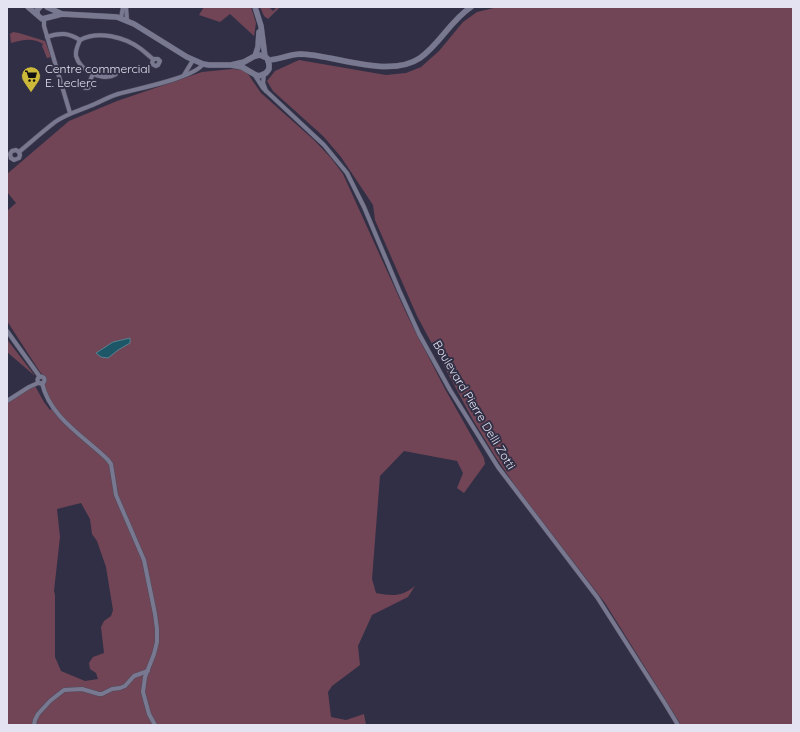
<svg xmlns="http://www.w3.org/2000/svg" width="800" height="732" font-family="Quicksand,sans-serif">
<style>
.green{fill:#714555;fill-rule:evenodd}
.water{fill:#1d5767;stroke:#598190}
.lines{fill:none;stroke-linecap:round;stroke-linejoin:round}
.street-casing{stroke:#4e4c5e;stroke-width:5}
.secondary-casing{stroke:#4e4c5e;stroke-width:6}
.street{stroke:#797891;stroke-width:4}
.secondary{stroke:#797891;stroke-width:5.5}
.labels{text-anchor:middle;stroke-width:4;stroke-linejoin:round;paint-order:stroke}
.poi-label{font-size:12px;fill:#e4e3f1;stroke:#312f45;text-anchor:start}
.street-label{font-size:12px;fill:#e4e3f1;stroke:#312f45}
</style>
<rect width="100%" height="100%" fill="#312f45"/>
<g class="green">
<polygon points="204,7 251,7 256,23 254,36 230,14 220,22 199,15"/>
<polygon points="260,7 269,7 273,11 277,7 280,7 268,19 264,16"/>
<polygon points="498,7 793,7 793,725 681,725 605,603 518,490 495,456 473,420 417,316 375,220 373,205 341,157 323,136 273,91 267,81 275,71 299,60 386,75 406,73 421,67 439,51 463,22 477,12"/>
<path d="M13,32L19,33L45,41L51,57L47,58L42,46L43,44C32,37 23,40 11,43L10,34Z"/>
<path d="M232,69L243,70L248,74L261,93L314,140L331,158L343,174L408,317L445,389L484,458L485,464L464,493L457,488L463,473L457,461L404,451L380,476L372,579L376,593C392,596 402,597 415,586L408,597L372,615L358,646L360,665L332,686L328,692L331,717L346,720L364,714L366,725H7V403L35,386L44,402L50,410L54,407C51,402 46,395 45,389C44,380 49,380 40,372L7,321V211L16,203L7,192V174L69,121L117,101L202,72ZM81,503L90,519L92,534L97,541L106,567L113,610L111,616L104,621L101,627L104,653L93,657L89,663L90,669L96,673L98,679L85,681L61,671L55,657V595L54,591L60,537L57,509Z"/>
<polygon points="7,339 9,342 35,376 7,352"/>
</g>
<polygon class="water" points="130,338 130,343 118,350 108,358 101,357 96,353 113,342"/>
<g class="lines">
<g class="street-casing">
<g id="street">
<polyline points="126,7 127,20"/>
<polyline points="121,18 123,7"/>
<polyline points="44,20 44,26 70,113"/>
<path d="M47,37C60,32 69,33 80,40"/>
<polyline points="254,74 263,88 324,145 347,173 364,207 399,290 419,334 450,390 498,467 597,597 664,702 678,725"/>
<polyline points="264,74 263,83 266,91"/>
<polyline points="184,75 193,60"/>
<path d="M110,76L111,72L115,71L116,74C103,82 80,71 76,56C75,50 78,45 80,40C98,30 125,37 141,49C145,52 149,56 153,59H158L160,61L158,65L156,66L152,64L153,59"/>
<polyline points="88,84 89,87 88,88 85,88 84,85 89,83 93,74"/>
<path d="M19,152C31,142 42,132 55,122C66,114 78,111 90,106C100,102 108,97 118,94C136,89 194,78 203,64"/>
<polyline points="11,158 10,154 12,151 16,150 19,152"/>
<polyline points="11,158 14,160 19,158 20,155 19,152"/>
<polyline points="7,331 40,377"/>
<circle cx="41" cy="380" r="3.5"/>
<path d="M42,383C50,418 85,437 108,460L111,464L116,495L144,560L155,614L157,629V642L154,654L145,677L143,692L149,714L155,725"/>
<polyline points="7,401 29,387 38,383"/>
<polyline points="34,725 35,720 38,714 50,701 64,690 82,689 99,694 102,694 112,689 120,688 125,686 134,676 148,671"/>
</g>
</g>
<g class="secondary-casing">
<g id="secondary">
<polyline points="28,7 42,19 62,14 117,17 134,24 187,57 203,64 209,65 231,65 244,62 255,56 260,55 267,58 269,64 269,69 266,73 259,76 254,74 242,67 231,65"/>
<polyline points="47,7 62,14"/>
<polyline points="255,7 261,26 265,57"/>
<polyline points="37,14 37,10 40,7"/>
<polyline points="255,56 258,47 259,32"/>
<path d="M268,60C279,60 289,54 301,54C335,55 389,79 420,58C440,44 450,21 471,7"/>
</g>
</g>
<use href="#street" class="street"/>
<use href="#secondary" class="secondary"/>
</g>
<defs>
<g id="supermarket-pin" transform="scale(1)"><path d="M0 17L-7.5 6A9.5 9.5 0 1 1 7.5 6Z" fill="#ccb939" stroke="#312f45"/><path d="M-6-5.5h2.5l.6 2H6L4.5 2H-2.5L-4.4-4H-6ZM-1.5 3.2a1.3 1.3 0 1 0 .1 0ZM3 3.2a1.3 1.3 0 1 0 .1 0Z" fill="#111"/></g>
</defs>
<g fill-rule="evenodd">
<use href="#supermarket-pin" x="31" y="76"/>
</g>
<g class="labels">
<g class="poi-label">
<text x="45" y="73">Centre commercial<tspan x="45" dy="14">E. Leclerc</tspan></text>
</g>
<g class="street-label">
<text transform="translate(474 405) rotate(59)" y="4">Boulevard Pierre Delli Zotti</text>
</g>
</g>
<rect width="800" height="732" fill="none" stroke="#e4e3f1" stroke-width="16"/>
</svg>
